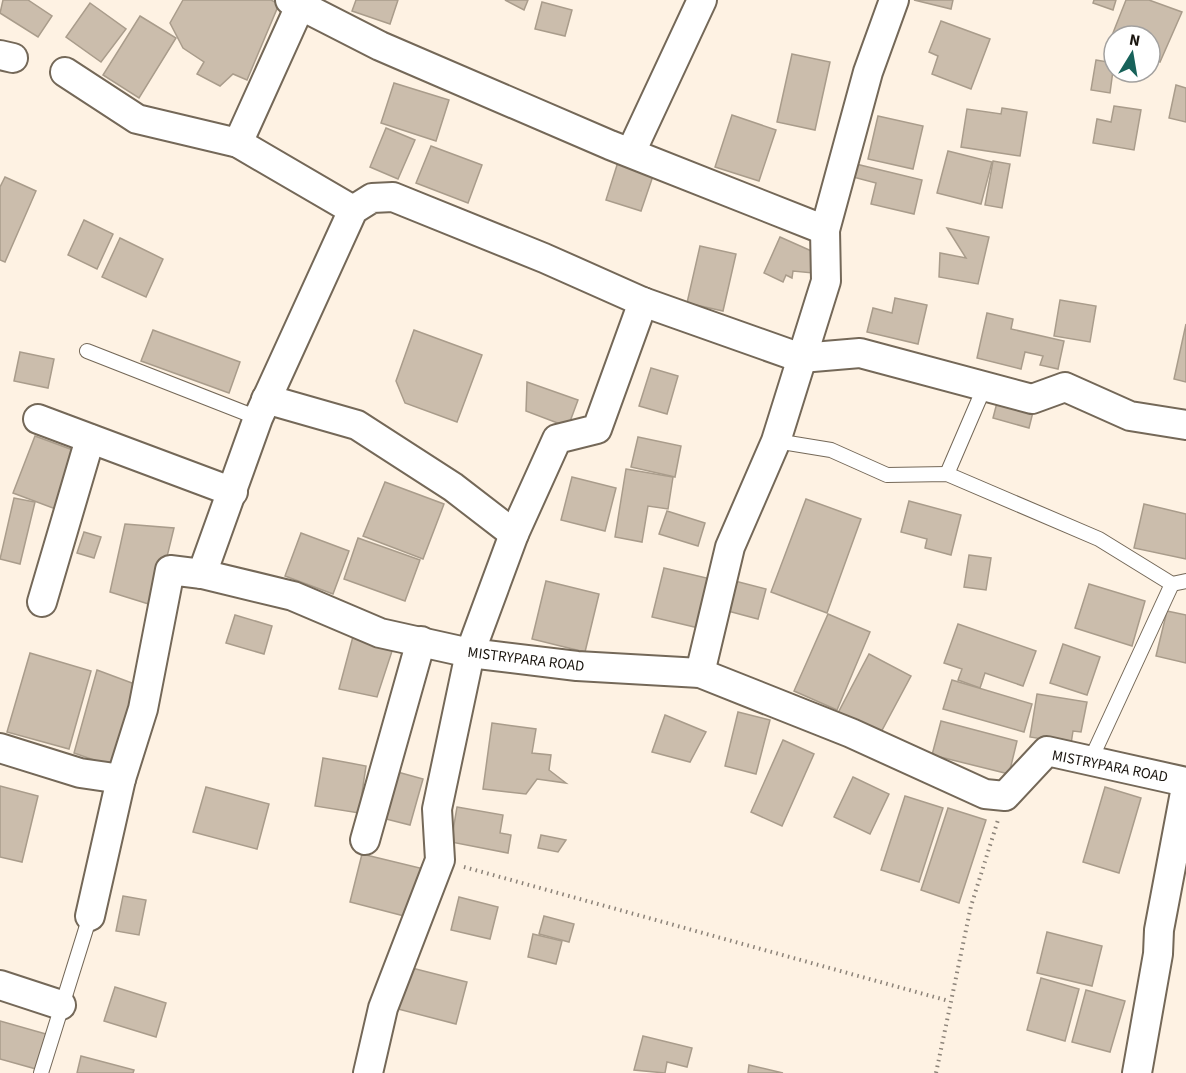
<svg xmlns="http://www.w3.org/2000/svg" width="1186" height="1073" font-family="'Source Sans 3',sans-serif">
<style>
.building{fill:#cbbdac;stroke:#a99c8b;stroke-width:1.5}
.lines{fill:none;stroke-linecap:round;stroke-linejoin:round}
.lane-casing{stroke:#746858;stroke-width:16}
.street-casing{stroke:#746858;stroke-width:32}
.path{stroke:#8c8379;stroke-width:4;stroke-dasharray:1.5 4.5;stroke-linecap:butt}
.lane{stroke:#fff;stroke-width:14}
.street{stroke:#fff;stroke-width:28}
.labels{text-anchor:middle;stroke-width:5;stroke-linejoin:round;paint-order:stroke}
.street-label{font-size:15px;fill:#1a150f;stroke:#fff}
</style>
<rect width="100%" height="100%" fill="#fef2e3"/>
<g class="building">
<polygon points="3,0 28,0 52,16 38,37 0,13"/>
<polygon points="183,0 271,0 279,4 247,80 233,74 220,86 197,74 204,62 183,48 170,23"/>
<polygon points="356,0 398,0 390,24 352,11"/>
<polygon points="505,0 528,0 524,10"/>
<polygon points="914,0 953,0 951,9"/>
<polygon points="1094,0 1116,0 1113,10 1093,3"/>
<polygon points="1126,0 1149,0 1182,12 1160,62 1150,58 1150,36 1114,36 1114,45 1109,43"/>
<polygon points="542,2 572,10 565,36 535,29"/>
<polygon points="90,3 126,29 101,62 66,37"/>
<polygon points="140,16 176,38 139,98 103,75"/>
<polygon points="941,21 990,39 971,89 932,74 938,56 929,52"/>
<polygon points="792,54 830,62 815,130 777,122"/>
<polygon points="1096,60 1114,63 1110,93 1091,90"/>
<polygon points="394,83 449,100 436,141 381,123"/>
<polygon points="1176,85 1186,88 1186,122 1169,118"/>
<polygon points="1114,106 1141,110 1134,150 1093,143 1097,119 1111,122"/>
<polygon points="1002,108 1027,112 1020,156 961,147 967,109 1001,114"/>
<polygon points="732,115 776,130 759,181 715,167"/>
<polygon points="878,116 923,126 913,169 868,159"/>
<polygon points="386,128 415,140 398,179 370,167"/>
<polygon points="431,146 482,165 468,203 416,183"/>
<polygon points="948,151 992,162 981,204 937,193"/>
<polygon points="993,161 1010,164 1002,208 985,205"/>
<polygon points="618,162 654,173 641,211 606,200"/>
<polygon points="856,164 922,180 914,214 871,204 876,183 853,177"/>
<polygon points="5,177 36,191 5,262 0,260 0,187"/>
<polygon points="84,220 113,234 97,269 68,255"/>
<polygon points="947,228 989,237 978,284 939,277 940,253 966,258"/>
<polygon points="780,237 816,253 813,273 793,271 792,278 786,275 783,282 764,273"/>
<polygon points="120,238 163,259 146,297 102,277"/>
<polygon points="700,246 736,254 723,311 687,303"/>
<polygon points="895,298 927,305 918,344 867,332 873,308 892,313"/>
<polygon points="1060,300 1096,306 1090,342 1054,336"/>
<polygon points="987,313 1013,319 1011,329 1064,341 1058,369 1040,365 1043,356 1025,352 1021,369 977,358"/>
<polygon points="1186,324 1186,382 1174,379"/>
<polygon points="153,330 240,362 229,393 141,361"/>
<polygon points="414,330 482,355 457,422 405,403 396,381"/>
<polygon points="20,352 54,359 48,388 14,381"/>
<polygon points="651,368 678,376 667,414 639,406"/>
<polygon points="527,382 578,400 568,427 526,411"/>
<polygon points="999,395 1035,404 1029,428 993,418"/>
<polygon points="35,436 81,453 61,511 13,493"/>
<polygon points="638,437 681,446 675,477 631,467"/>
<polygon points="626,469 673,477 668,509 648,506 642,542 615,537"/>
<polygon points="572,477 616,488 605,531 561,520"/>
<polygon points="385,482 444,504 423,559 363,536"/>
<polygon points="14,498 35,502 20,564 0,559"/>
<polygon points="806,499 861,519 827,613 771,592"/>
<polygon points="909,501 961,515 951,555 925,548 927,539 901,532"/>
<polygon points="1144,504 1186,514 1186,559 1134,548"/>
<polygon points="667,511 705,523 698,546 659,534"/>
<polygon points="125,524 174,528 155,606 110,592"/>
<polygon points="84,532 101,537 94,558 77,553"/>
<polygon points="301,533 349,551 333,594 285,576"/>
<polygon points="358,538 420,560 405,601 344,579"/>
<polygon points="969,555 991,558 986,590 964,587"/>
<polygon points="664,568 715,580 703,629 652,617"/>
<polygon points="731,580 766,589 758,619 724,610"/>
<polygon points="546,581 599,594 585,652 532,639"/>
<polygon points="1089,584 1145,601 1132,646 1075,628"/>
<polygon points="1167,611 1186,615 1186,663 1156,656"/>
<polygon points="828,614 870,632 837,710 794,691"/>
<polygon points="235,615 272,626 264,654 226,643"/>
<polygon points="958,624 1036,651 1023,686 985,673 980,688 958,680 962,669 944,663"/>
<polygon points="355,629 394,645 377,697 339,689"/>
<polygon points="1063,644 1100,657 1087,695 1050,683"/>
<polygon points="30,653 91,671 69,749 7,732"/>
<polygon points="869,654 911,676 880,734 838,713"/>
<polygon points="97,670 140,686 114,767 74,753"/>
<polygon points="952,680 1032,704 1024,732 943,709"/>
<polygon points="1037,694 1087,702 1081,732 1073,731 1071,744 1030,737"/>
<polygon points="738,712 770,720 756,774 725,766"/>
<polygon points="665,715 706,732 690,762 652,752"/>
<polygon points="941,721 1017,741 1009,774 932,755"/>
<polygon points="492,723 536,729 532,753 551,755 549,770 566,783 537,779 526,794 483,789"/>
<polygon points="783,740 814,754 782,826 751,812"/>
<polygon points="323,758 366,766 359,813 315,806"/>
<polygon points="394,771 423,779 410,825 382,818"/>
<polygon points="853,777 889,794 870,834 834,817"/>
<polygon points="0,786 38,796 22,862 0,857"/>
<polygon points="206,787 269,804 257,849 193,832"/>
<polygon points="1105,787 1141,798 1119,873 1083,862"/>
<polygon points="905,796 943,808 919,882 881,870"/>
<polygon points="457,807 503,815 500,833 511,835 508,853 451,842"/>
<polygon points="948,808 986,820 959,903 921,890"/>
<polygon points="541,835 566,840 558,852 538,848"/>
<polygon points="362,854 424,869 412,918 350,902"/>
<polygon points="123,896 146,900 139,935 116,931"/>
<polygon points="459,897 498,907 490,939 451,930"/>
<polygon points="544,916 574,924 569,942 539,934"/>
<polygon points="1047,932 1102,946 1092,986 1037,973"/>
<polygon points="533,934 562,941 556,964 528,957"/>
<polygon points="408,967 467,982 456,1024 398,1009"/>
<polygon points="1041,978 1079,989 1065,1041 1027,1030"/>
<polygon points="115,987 166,1003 156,1037 104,1021"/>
<polygon points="1086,990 1125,1001 1110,1052 1072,1042"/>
<polygon points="0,1021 46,1034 36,1069 0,1059"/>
<polygon points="643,1036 692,1048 687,1067 667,1062 665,1073 634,1070"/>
<polygon points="81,1056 134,1070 133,1073 77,1073"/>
<polygon points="749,1065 783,1073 748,1073"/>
</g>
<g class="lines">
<g class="lane-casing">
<g id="lane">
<polyline points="87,351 258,418"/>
<polyline points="776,441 831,450 887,475 947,474 1099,539 1172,584 1186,581"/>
<polyline points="947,474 984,388"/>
<polyline points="1091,759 1172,584"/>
<polyline points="41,1073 90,916"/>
</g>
</g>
<g class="street-casing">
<g id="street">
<polyline points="290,0 380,46 610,145 825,230 868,72 894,0"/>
<polyline points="0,55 13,58"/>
<polyline points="65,72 137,119 238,143 353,210"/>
<polyline points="238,143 300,6"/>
<polyline points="631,152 702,0"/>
<polyline points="266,399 357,425 453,487 514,534"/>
<polyline points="38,419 233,492"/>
<polyline points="202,574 258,418 353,210 372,198 393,197 544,258 643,302 801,358 860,353 1032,399 1065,387 1130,416 1186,425"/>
<polyline points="42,602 90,439"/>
<polyline points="700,673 730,547 776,441 826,281 825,230"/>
<polyline points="0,748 80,773 121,779 143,709 170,570 202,574 293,596 380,633 470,653 577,666 700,673 851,733 985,794 1005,796 1047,751 1186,782"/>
<polyline points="365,840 421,641"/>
<polyline points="90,916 121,779"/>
<polyline points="0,985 61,1005"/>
<polyline points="368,1073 383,1008 440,860 437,809 470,653 514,534 557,439 597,429 643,302"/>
<polyline points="1137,1073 1158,954 1159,930 1186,787"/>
</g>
</g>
<g class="path">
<polyline points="464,867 949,1001"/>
<polyline points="936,1073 971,906 998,820"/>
</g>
<use href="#lane" class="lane"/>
<use href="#street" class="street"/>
</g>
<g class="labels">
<g class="street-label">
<text transform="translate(526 659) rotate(7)" y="5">MISTRYPARA ROAD</text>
<text transform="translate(1110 766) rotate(11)" y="5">MISTRYPARA ROAD</text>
</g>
</g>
<g transform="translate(1132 54) rotate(11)"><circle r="28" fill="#ffffff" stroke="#a3a19f" stroke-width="1.5"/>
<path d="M0-4.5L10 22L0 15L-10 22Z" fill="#17625a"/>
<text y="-9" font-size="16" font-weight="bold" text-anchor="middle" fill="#1a150f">N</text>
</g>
</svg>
